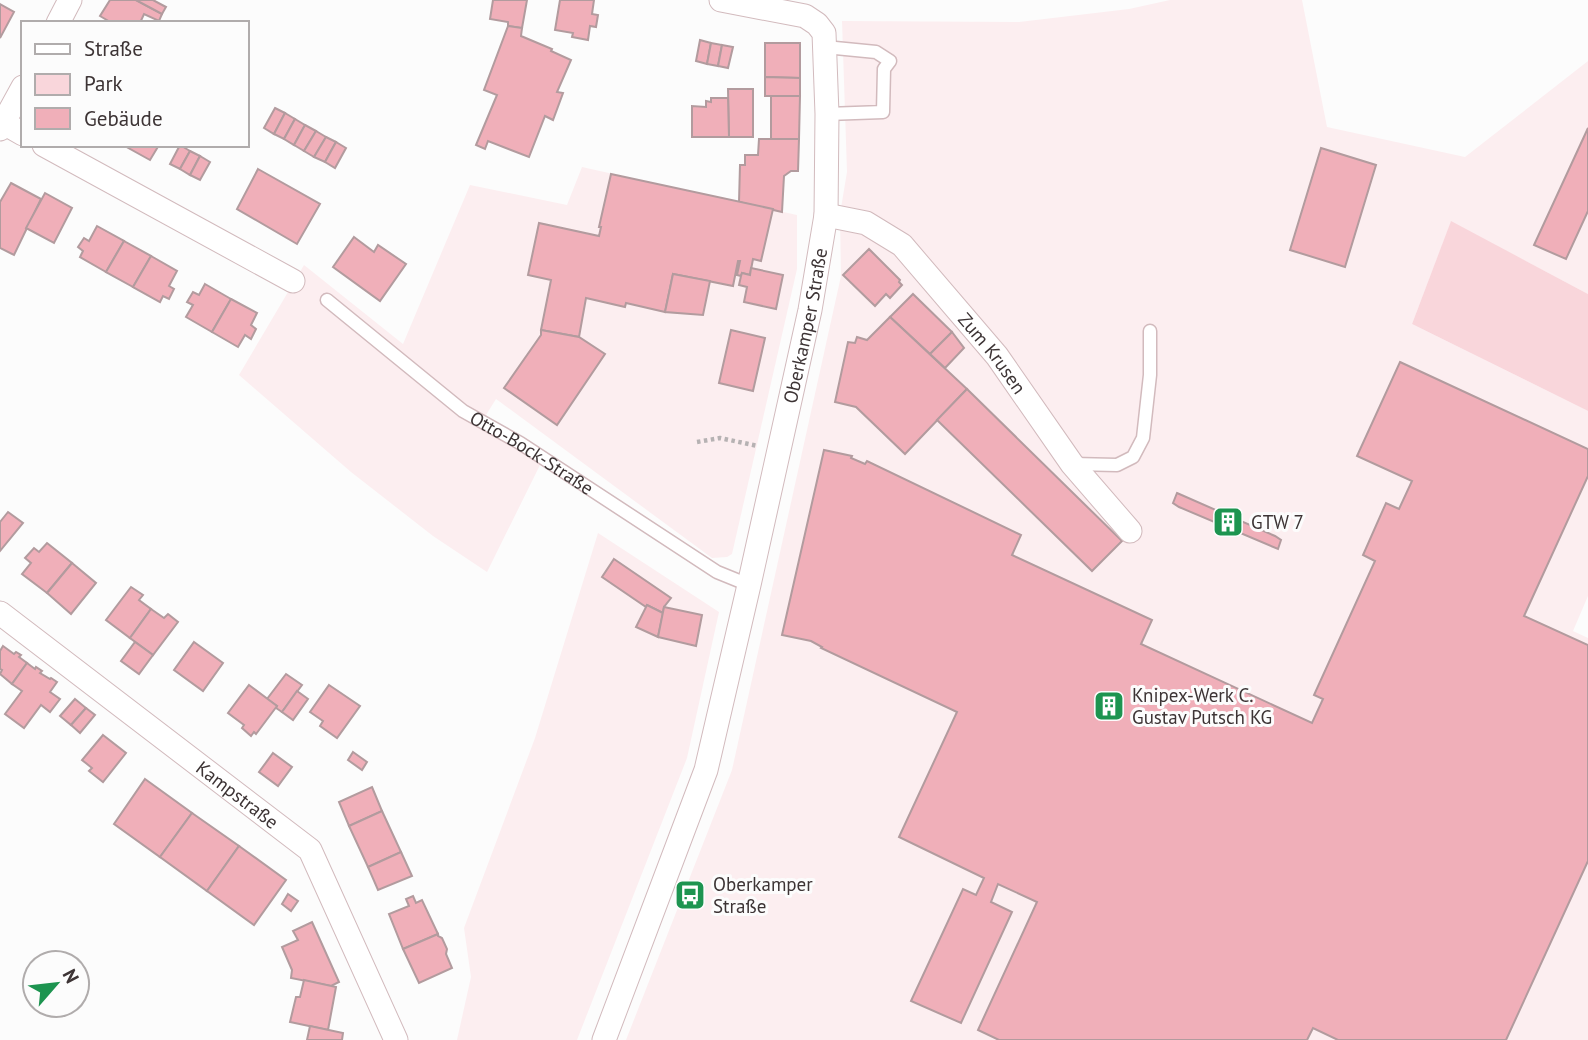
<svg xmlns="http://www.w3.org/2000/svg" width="1588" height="1040" font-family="'PT Sans',sans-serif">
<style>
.built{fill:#fceef0}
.green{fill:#f9d6db}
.building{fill:#f0afb9;stroke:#b29b9e;stroke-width:2}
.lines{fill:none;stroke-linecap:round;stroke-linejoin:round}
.lane-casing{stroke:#d2babd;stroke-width:15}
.street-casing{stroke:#d2babd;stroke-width:25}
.path{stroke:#b6b2b3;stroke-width:4.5;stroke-dasharray:3.5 3.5;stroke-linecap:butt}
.lane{stroke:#fff;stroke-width:12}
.street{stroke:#fff;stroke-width:23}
.labels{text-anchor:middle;stroke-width:6;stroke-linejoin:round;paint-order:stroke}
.street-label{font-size:19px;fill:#3d3435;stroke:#fcfcfc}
.poi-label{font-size:19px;fill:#3d3435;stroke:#fcfcfc;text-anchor:start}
</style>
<rect width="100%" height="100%" fill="#fcfcfc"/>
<g class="built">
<polygon points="1170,0 1302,0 1327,127 1465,157 1588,61 1588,294 1451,222 1412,324 1588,411 1588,596 1573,631 1588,638 1588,1040 626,1040 732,770 841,276 840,214 847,172 842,21 1019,22 1129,9"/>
<polygon points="582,167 797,215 797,269 732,554 727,557 712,558 496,399 486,415 543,459 487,572 433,536 351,472 239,375 304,265 403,344 470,185 567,205"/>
<polygon points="598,533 719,612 687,758 577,1040 457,1040 471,977 464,928 535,738"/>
</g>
<polygon class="green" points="1451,221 1588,294 1588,411 1412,324"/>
<g class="building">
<polygon points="110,0 136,0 162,14 159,21 144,14 140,23 112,23 100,16"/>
<polygon points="136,0 153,0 166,7 162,14"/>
<polygon points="493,0 527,0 522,28 508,26 508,22 490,19"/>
<polygon points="560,0 594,0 592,14 598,15 596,27 590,26 588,40 572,37 573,33 555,30"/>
<polygon points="0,4 14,12 0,38"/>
<polygon points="508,26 522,28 521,36 552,49 551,51 571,60 557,92 563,93 553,120 545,116 529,157 488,141 485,149 476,145 497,95 484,90"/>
<polygon points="700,40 711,43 707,64 696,61"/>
<polygon points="711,43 722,45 718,66 707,64"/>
<polygon points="765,43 800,43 800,78 765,77"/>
<polygon points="722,45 733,47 728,68 718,66"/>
<polygon points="765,77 800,78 800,96 765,96"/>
<polygon points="728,89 753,89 753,137 729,137"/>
<polygon points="771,96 800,96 799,139 771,139"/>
<polygon points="711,98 728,98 729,137 692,137 692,106 706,107 706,101 711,102"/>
<polygon points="275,108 285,113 274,134 264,128"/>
<polygon points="285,113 295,119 284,139 274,134"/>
<polygon points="295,119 305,125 294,145 284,139"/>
<polygon points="305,125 316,131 304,151 294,145"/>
<polygon points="1588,128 1588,211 1566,259 1534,245"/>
<polygon points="316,131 326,137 314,157 304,151"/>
<polygon points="326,137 336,142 325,162 314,157"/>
<polygon points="759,139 799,139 798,171 791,171 784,176 782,212 739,202 740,165 745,165 745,155 758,155"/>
<polygon points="336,142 346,148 335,168 325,162"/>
<polygon points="123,145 159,145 150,160"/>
<polygon points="180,145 190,151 180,169 170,164"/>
<polygon points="1321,148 1376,165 1345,267 1290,250"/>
<polygon points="190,151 200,156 190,175 180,169"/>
<polygon points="200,156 210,162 200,180 190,175"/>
<polygon points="258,169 320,204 297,244 237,209"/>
<polygon points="611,174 773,209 761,261 753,259 750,275 742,273 741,276 737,275 740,261 738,261 733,286 673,274 665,312 626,303 625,307 586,298 579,337 541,330 551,280 528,275 539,223 599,236 601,227 599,227"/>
<polygon points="11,183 41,199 14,255 0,248 0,202"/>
<polygon points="45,193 72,208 54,243 26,228"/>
<polygon points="97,226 124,241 106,272 80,257 83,251 78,247 84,238 89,241"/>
<polygon points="354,237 374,252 378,245 406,264 380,301 333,267"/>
<polygon points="124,241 151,256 133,287 106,272"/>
<polygon points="869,249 900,280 899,282 902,285 890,298 886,294 875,306 843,275"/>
<polygon points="151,256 177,271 169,286 174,289 169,299 163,296 160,302 133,287"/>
<polygon points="751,268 783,275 776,309 744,302 747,287 739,285 741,276 742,273 750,275"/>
<polygon points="673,274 710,281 703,315 665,312"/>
<polygon points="205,284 231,299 212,332 186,317 193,305 187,302 193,292 199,295"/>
<polygon points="913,294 952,332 930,354 890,317"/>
<polygon points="231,299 257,313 251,325 256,329 251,339 245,335 238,347 212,332"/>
<polygon points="890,317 967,389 905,454 856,407 835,402 848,342 855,343 857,337 867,340"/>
<polygon points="541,330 579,337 605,354 557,425 504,388 541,335"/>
<polygon points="731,330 765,338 753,391 719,383"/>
<polygon points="952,332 964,348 945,368 930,354"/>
<polygon points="1400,362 1588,449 1588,476 1524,616 1588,645 1588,861 1506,1040 1338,1040 1313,1028 1307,1040 999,1040 978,1030 1037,902 998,884 991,902 1012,912 961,1023 911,1001 963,889 976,895 984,878 899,837 957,712 821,648 822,647 811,641 782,635 824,450 852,456 851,458 865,464 867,461 1021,535 1012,555 1152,620 1141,644 1312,723 1323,699 1314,695 1375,561 1363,555 1386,503 1399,509 1412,481 1357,456"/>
<polygon points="967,389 1122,541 1092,571 937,420"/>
<polygon points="1177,493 1275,536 1281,540 1278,549 1179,507 1173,503"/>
<polygon points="8,512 23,523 0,551 0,522"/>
<polygon points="47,543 72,563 47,593 22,574 31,563 25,558 34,548 39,552"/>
<polygon points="614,559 671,598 664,607 663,613 647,605 646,607 602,577"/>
<polygon points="72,563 96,583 71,614 47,593"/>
<polygon points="131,587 143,595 139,600 151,609 130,638 106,620"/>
<polygon points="647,605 663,613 658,637 636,627"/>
<polygon points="664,607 702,615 696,646 658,637"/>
<polygon points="151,609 164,618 168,614 178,622 153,655 130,638"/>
<polygon points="135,642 153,655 139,674 121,661"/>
<polygon points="194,642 223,663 203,691 174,670"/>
<polygon points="3,646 14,654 16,652 21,655 19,657 27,663 12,684 0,674 2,670 0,669 0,651"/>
<polygon points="27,663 35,669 36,667 42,671 40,673 50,679 51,678 57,682 50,692 60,699 50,712 41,705 24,728 5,714 22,691 12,684"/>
<polygon points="286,674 302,685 282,712 276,708 277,706 267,699"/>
<polygon points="249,685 277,706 256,734 254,732 251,736 242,728 244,725 228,713"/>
<polygon points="329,685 360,706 337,738 320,726 323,721 310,712"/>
<polygon points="297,691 308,699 293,720 282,712"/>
<polygon points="75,699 86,708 71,725 60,716"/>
<polygon points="86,708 95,715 80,733 71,725"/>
<polygon points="103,735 126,753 103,782 89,771 92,768 82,760"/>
<polygon points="353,752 367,762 362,770 348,760"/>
<polygon points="273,753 292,767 278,786 259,772"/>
<polygon points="145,779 192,813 160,857 114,824"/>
<polygon points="372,787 382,811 349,826 339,802"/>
<polygon points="382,811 401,852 368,867 349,826"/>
<polygon points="192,813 239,846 207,891 160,857"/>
<polygon points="239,846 286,880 254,925 207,891"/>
<polygon points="401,852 412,876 378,890 368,867"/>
<polygon points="288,894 298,901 291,911 282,904"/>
<polygon points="413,896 416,903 422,900 438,934 403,949 389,914 409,906 406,899"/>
<polygon points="312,922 339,982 331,986 291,978 292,970 282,947 298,940 293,931"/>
<polygon points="438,934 438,936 442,938 447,949 446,954 452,968 419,983 403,949"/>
<polygon points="304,980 336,987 328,1030 290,1022 296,997 300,997"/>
<polygon points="310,1026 343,1033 342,1040 307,1040"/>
</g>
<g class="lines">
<g class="lane-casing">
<g id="lane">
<polyline points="825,47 876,52 890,61 884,69 883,112 827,114"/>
<path id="s1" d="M327,300L463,411L520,443L717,572L749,585"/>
<polyline points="1073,464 1117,465 1133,457 1143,438 1150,375 1150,331"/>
</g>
</g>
<g class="street-casing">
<g id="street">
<polyline points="58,23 70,0"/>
<polyline points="4,123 23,134"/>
<polyline points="0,129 23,87"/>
<polyline points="44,145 293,281"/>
<path id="s2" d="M826,215L866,223L902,245L997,356L1072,464L1130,531"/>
<path id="s3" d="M0,613L310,850L396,1040"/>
<path id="s4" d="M604,1040L706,770L749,585L810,310L826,215L827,114L824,33L817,24L805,16L721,0"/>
</g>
</g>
<polyline class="path" points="697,442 720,438 758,446"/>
<use href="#lane" class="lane"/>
<use href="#street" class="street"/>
</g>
<defs>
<g id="building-square" transform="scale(1.575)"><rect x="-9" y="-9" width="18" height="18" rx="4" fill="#1d9450" stroke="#fcfcfc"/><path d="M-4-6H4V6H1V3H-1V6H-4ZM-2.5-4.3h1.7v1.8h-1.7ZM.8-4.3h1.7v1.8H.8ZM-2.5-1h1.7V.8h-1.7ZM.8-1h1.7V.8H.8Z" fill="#fff"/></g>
<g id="bus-square" transform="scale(1.575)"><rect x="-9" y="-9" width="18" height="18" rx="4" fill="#1d9450" stroke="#fcfcfc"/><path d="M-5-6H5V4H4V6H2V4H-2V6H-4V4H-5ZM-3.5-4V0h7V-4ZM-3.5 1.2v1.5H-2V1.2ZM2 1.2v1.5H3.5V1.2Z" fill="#fff"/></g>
</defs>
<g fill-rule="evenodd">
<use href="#building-square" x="1228" y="522"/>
<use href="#building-square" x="1109" y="706"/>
<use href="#bus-square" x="690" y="895"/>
</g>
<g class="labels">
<g class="street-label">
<text dy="7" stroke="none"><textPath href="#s4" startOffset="744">Oberkamper Straße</textPath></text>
<text dy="7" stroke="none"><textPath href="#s2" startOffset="224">Zum Krusen</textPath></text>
<text dy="7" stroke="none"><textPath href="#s1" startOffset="256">Otto-Bock-Straße</textPath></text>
<text dy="7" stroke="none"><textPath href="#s3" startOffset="299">Kampstraße</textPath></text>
</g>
<g class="poi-label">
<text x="1251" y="529">GTW 7</text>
<text x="1132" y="702">Knipex-Werk C.<tspan x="1132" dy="22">Gustav Putsch KG</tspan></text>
<text x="713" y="891">Oberkamper<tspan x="713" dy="22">Straße</tspan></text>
</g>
</g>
<rect x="21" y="21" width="228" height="126" fill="#fcfcfc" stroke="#b0acac" stroke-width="2"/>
<rect x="35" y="44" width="35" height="10" fill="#ffffff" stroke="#b0acac" stroke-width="2"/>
<text x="84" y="56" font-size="21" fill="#3d3435">Straße</text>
<rect x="35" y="74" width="35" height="21" fill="#f9d6db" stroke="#b0acac" stroke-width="2"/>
<text x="84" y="91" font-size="21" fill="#3d3435">Park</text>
<rect x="35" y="108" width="35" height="21" fill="#f0afb9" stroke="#b0acac" stroke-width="2"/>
<text x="84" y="126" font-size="21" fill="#3d3435">Gebäude</text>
<g transform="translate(56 984) rotate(62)"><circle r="33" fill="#fcfcfc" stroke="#b0acac" stroke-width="2"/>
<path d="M0-5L12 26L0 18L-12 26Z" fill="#1d9450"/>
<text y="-10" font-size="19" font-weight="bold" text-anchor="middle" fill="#3d3435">N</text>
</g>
</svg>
